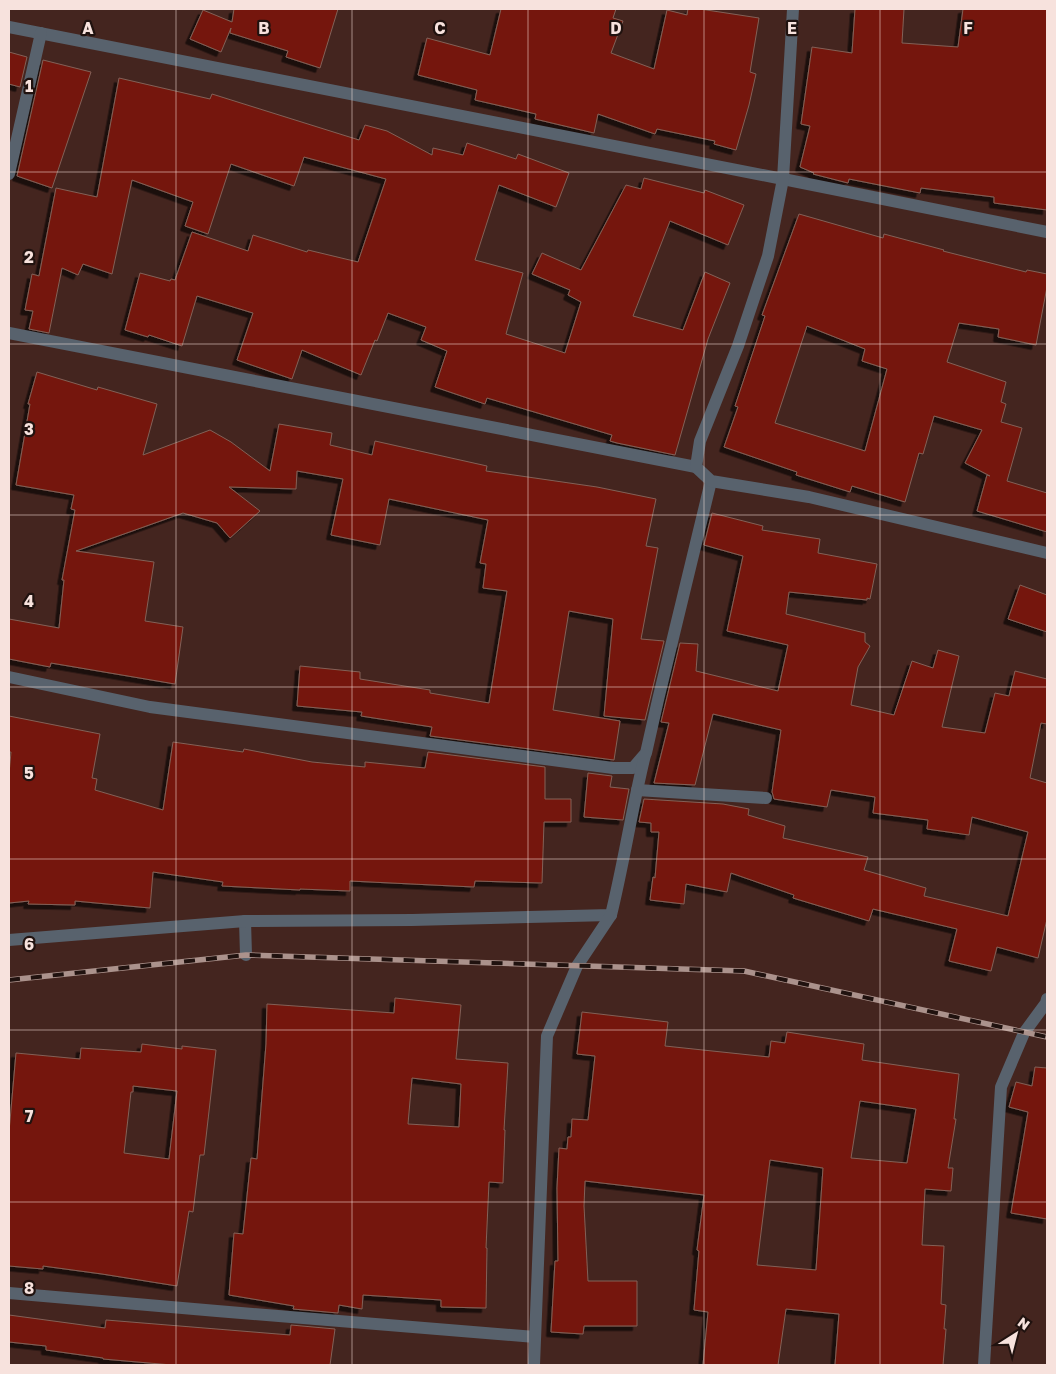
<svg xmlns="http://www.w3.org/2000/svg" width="1056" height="1374" font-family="'Golos Text',sans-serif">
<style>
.building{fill:#741909;stroke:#836058;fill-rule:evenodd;filter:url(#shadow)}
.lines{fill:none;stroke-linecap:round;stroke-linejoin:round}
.minor{stroke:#58626d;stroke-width:12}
.tertiary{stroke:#58626d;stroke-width:12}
.rail-casing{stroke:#ab928c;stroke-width:5.5}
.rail{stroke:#20120f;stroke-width:4;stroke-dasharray:11;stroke-linecap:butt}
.grid{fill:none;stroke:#f7e2dd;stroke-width:1;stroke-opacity:0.55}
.grid-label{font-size:16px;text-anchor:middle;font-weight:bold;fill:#f7e2dd;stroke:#20120f;stroke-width:4.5;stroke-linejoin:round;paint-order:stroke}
</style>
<defs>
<filter id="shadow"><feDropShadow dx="-4.5" dy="4.5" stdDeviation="0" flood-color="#0009"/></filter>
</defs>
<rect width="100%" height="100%" fill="#44251f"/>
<g class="building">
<polygon points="234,9 338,9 320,68 286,57 288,51 230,33 231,28 221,52 190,39 203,10 232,22"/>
<polygon points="501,9 616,9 613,18 623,21 611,53 654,69 667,10 687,15 688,9 700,9 759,18 750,72 756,74 749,105 736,150 714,144 715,141 657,129 655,134 598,114 594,133 535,119 536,114 475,100 477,90 418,75 427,38 490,55"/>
<polygon points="855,9 904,9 902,43 958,47 963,9 1047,9 1047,210 994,203 994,197 921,188 920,193 849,179 848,183 813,174 814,173 800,167 810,126 801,124 812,47 852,53"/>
<polygon points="9,52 27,57 20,87 9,84"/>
<polygon points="43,60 91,72 52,188 17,176"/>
<polygon points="119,78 210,99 212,94 359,140 365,125 387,131 432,155 433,148 463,155 467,143 516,159 518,154 569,173 556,207 499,185 475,260 523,273 506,334 565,353 581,302 568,295 570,290 532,274 542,253 581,270 626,185 641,189 644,178 704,193 705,190 744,205 728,245 670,221 633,316 683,330 705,272 730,283 708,339 675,455 617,443 610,441 612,435 487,398 485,404 435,387 447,351 421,340 426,327 388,313 377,341 375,340 361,375 302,350 292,379 237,360 253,313 197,296 182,346 149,335 148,337 125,330 140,273 170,281 171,279 175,280 192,232 248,251 253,235 307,252 308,250 358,262 386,179 304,157 294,186 231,164 208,234 185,226 193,202 132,180 112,274 83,264 78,275 62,268 49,333 29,329 33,311 25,310 32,274 39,276 56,188 97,197"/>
<path d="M799,214L883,238L884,234L944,250L943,251L1026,272L1027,270L1047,274V287L1036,345L998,337L999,329L959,323L947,362L1006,382L1001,402L1006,404L1001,422L1022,428L1007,481L1047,493V532L977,511L987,475L990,476L965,463L982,430L934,416L923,454L919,453L905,502L852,486L850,492L796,475L797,472L724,447L738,407L735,406L765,316L762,315ZM807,326L865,349L862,361L887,369L865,451L775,423Z"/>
<polygon points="37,372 97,390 98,387 157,404 143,455 210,430 231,442 270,471 279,424 332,433 330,445 372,455 375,441 487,466 486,471 597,487 656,499 646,546 658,548 641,639 664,641 645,720 604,716 613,619 569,611 553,710 620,721 614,760 430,736 432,727 361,716 362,712 297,706 300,666 360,672 360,679 430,690 430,693 489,703 507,591 483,588 486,564 480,563 488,520 389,499 380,545 331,535 343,479 297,471 296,489 229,487 260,511 230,538 217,523 183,513 76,551 154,562 145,621 183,627 175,684 51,663 50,667 9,659 9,619 59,628 64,580 62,580 75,510 71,509 74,495 16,485 30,404 28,404"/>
<polygon points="712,513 763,526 762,530 820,539 818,553 877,564 870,599 867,598 867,600 789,592 786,614 865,633 865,642 870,646 858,667 851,705 894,715 912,661 933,668 938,650 959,656 942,727 985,733 995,693 1009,696 1015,671 1047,679 1047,724 1041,723 1030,778 1047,783 1047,919 1038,958 997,947 991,971 949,961 957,929 873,909 869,921 793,898 794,895 731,873 727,892 686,884 684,904 650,900 653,877 655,878 659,832 651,832 651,823 639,822 644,799 723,804 749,809 748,815 785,826 783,838 868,857 864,870 926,888 924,896 1008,916 1028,832 972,817 969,835 927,829 928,820 873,813 875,797 831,790 827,807 774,799 773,795 772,792 781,730 713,714 695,785 654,783 669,723 661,722 680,643 698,644 696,671 778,691 788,645 727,631 743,556 704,545"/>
<polygon points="1020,585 1047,595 1047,632 1008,619"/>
<polygon points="9,716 100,734 92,778 97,779 95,790 163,810 173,742 243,752 244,749 312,762 365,767 365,762 425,768 428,752 545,767 545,799 571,799 571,822 544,822 542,883 475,881 474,887 350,881 350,891 300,889 300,890 222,886 223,882 153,872 150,908 75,901 75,905 28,904 29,901 9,903 9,774 11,752 9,752"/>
<polygon points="588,773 612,776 610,787 629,789 623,820 584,817"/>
<path d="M395,998L461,1005L456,1059L508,1063L504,1130H505L503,1183L489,1182L486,1248H487L486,1308L441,1307V1300L363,1295L362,1309L339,1305L338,1313L293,1309L294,1306L229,1295L234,1233L243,1234L251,1158L257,1159L266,1044L267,1004L394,1013ZM412,1078L461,1084L459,1127L408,1124Z"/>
<path d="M582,1012L668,1022L665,1046L769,1057L771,1041L785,1043L787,1032L864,1044L862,1060L959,1074L954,1119H956L948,1168H953L951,1191L925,1189L922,1245L944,1246L941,1304L946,1305L944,1329H946L943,1365H835L839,1314L786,1309L778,1365H703L708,1312L694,1310L699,1251L697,1250L704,1195L585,1181L584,1206L588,1281H637V1326H584L583,1334L551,1332L555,1261H558L557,1188L559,1148L567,1149L568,1137H571L572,1119L588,1120L595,1056L577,1054ZM860,1101L916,1109L907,1163L851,1158ZM770,1160L823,1168L816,1270L757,1265Z"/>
<path d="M142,1044L182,1049V1046L216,1050L204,1155H200L193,1212L189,1211L177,1286L102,1274L43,1266V1269L9,1266V1132L16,1053L80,1059L81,1048L141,1052ZM133,1086L177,1091L169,1159L124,1153L131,1092H133Z"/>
<polygon points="1035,1067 1047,1068 1047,1219 1011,1213 1028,1112 1009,1107 1016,1082 1032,1086"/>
<polygon points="9,1315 105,1328 106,1320 290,1335 291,1325 335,1329 330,1365 172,1365 103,1359 103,1358 46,1350 46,1346 9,1342"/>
</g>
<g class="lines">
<g class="minor">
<polyline points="9,27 783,179 1047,232"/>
<polyline points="9,174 41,33"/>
<polyline points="9,333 696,467"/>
<polyline points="9,677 150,707 613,768 633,768 646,753 658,700 711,481"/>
<polyline points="637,790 766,798"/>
<polyline points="245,921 246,955"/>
<path d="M9,940L245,921L412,920L611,915C624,862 632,808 645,755"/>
<polyline points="9,1293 217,1311 535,1337"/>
<polyline points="534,1365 547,1036 577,966 611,915"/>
<polyline points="984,1365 1001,1087 1024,1033 1046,1003 1047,999"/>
</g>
<polyline class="tertiary" points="793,9 783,179 768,256 738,346 700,441 696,467 711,481 809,497 1047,553"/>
<g class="rail-casing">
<polyline id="rail" points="9,980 246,955 744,971 1047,1037"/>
</g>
<use href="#rail" class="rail"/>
</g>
<path class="grid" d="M176,9V1365M352,9V1365M528,9V1365M704,9V1365M880,9V1365M9,172H1047M9,344H1047M9,515H1047M9,687H1047M9,859H1047M9,1030H1047M9,1202H1047"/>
<g class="grid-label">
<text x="88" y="34">A</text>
<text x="264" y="34">B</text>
<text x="440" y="34">C</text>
<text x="616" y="34">D</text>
<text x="792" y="34">E</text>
<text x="968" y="34">F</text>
<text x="29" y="92">1</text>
<text x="29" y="263">2</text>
<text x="29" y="435">3</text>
<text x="29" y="607">4</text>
<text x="29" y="779">5</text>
<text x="29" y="950">6</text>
<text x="29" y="1122">7</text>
<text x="29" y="1294">8</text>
</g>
<rect width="1056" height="1374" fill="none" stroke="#f7e2dd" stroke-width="20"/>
<g transform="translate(1016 1334) rotate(36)" stroke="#20120f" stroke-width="4" paint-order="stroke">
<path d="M0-4L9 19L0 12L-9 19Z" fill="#f7e2dd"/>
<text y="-8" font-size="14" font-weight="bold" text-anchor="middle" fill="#f7e2dd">N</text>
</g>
</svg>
